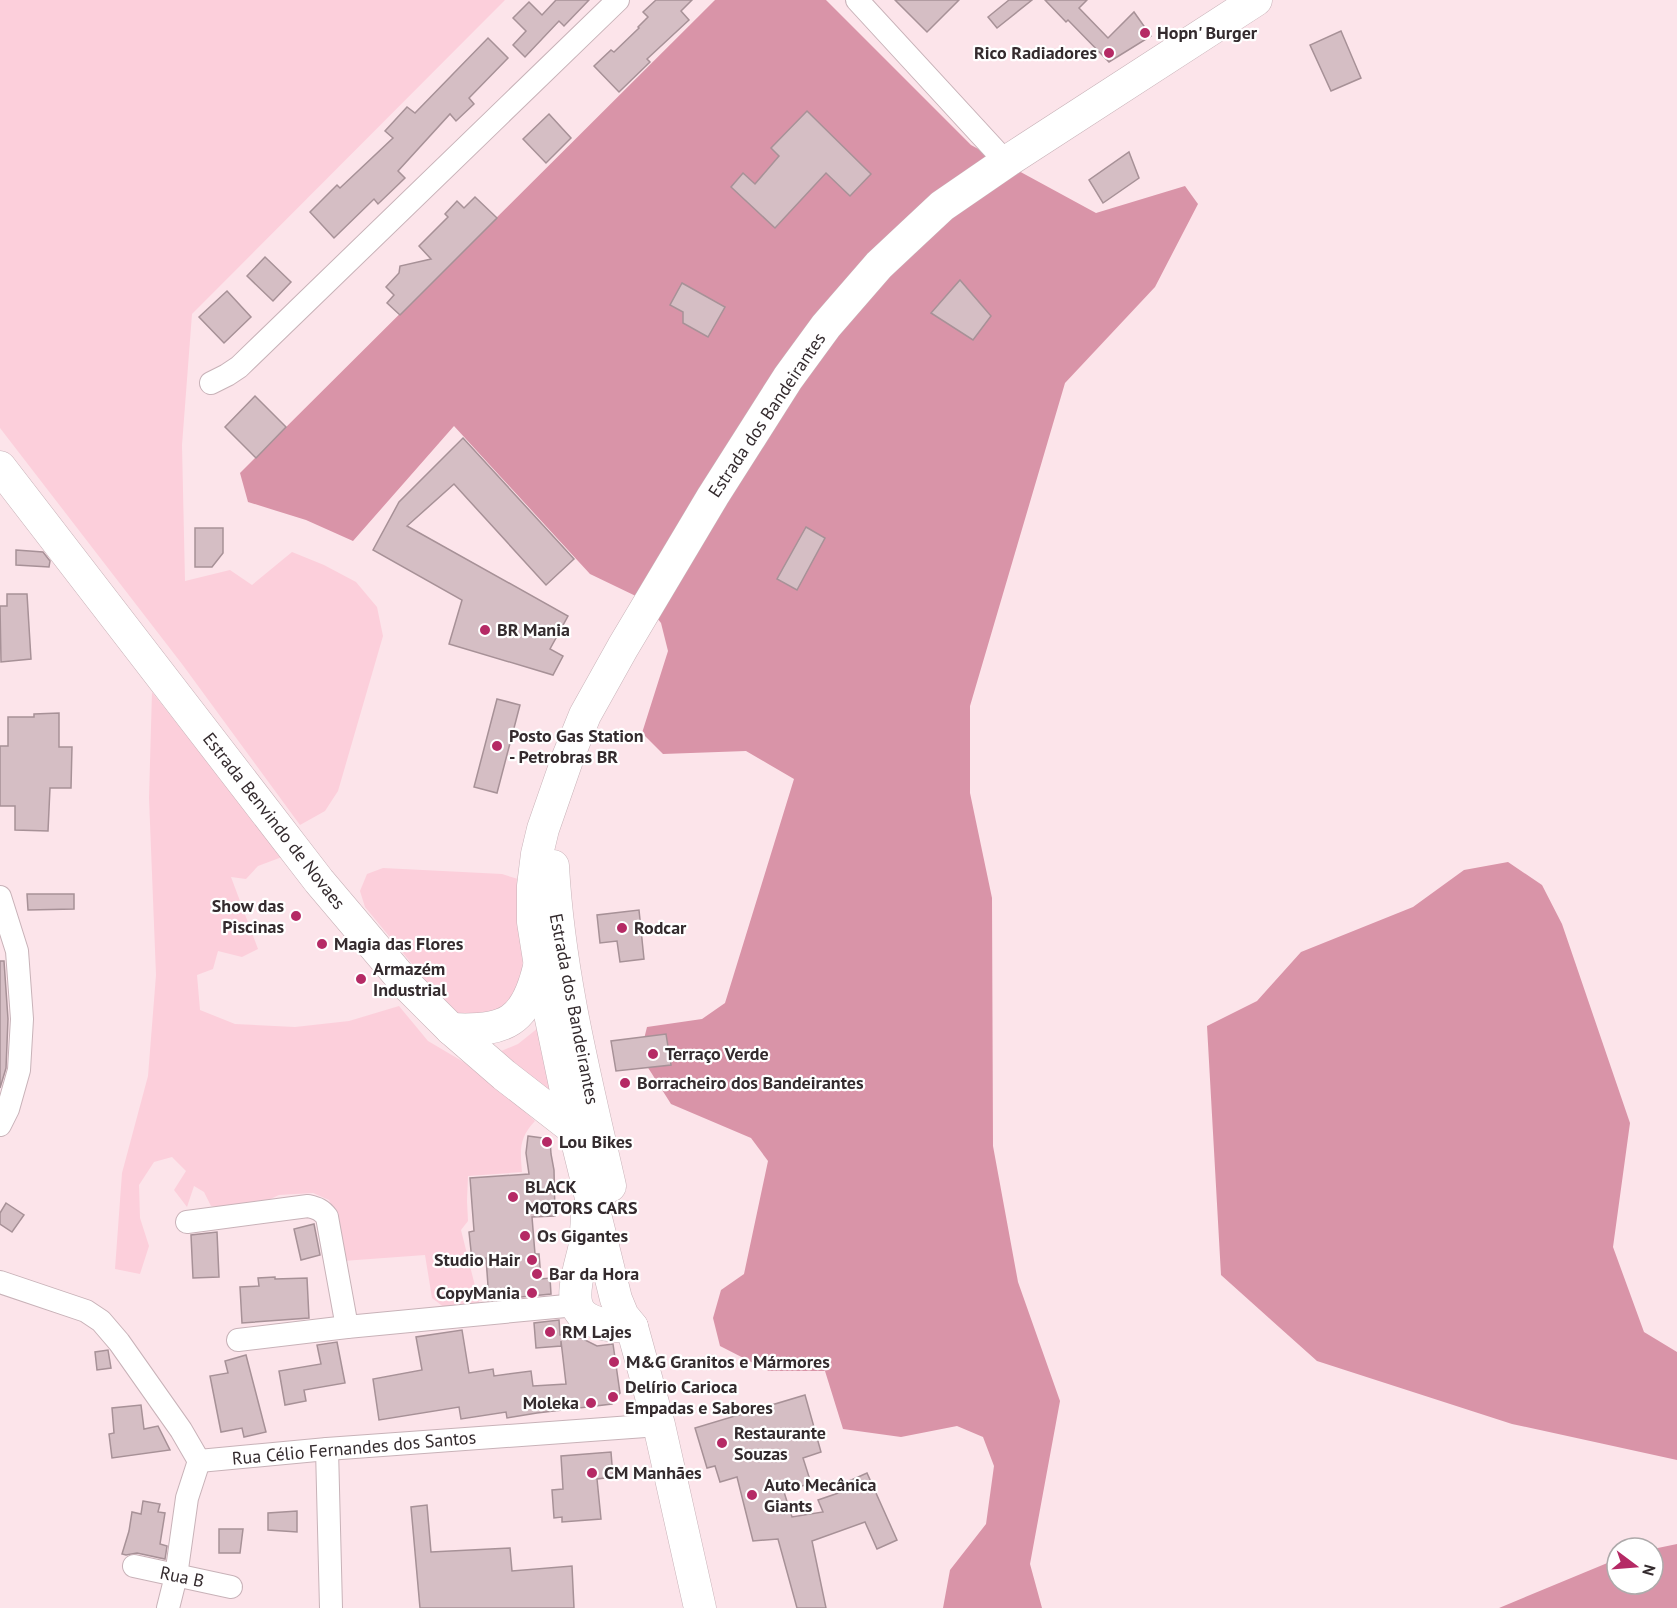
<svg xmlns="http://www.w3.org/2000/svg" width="1677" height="1608" font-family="'PT Sans',sans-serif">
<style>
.green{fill:#fccfdb}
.forest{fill:#d994a8}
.building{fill:#d5bec4;stroke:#a79197;stroke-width:1.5}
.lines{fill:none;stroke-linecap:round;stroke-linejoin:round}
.street-casing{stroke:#c8b2b8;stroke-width:24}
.secondary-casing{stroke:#c8b2b8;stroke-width:33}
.street{stroke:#fff;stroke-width:22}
.secondary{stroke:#fff;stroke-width:32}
.poi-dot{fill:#b52a65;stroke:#fff;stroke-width:2}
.labels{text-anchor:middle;stroke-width:4.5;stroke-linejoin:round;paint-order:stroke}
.poi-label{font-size:18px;font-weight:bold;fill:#342b2e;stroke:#fff;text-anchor:start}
.street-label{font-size:18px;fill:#342b2e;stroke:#fff}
</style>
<rect width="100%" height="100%" fill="#fce4ea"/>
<g class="green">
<polygon points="0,0 505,0 192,314 182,445 185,581 230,570 252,585 292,552 324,565 356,582 377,607 383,636 338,791 325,811 300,825 182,664 0,428"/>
<path d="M152,692L282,857L258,866L246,879L231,877L258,949L242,957L218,951L213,969L197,975L200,1010L235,1024L295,1027L349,1021L399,1006L428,1041L484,1074L535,1121C519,1138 520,1149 522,1172L468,1176L467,1201L468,1221L461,1230L480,1306L445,1308L432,1298L425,1255L343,1261L339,1223L329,1200L313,1193L279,1195L253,1207L211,1206L204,1192L194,1186L187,1207L174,1190L186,1171L172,1157L154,1162L139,1185L140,1218L149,1246L140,1274L115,1269L122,1173L148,1076L156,975L149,798Z"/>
<polygon points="383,868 502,874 518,879 524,891 522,995 512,1012 454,1015 365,907 360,891 367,874"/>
<polygon points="538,1028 566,1114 499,1052 518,1044"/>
</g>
<g class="forest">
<polygon points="715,0 826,0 971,145 1096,213 1185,186 1198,204 1155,287 1065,383 970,706 970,793 992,898 993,1146 1018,1282 1060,1401 1030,1564 1042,1608 943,1608 950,1570 986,1524 994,1466 983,1437 957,1426 901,1437 843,1429 825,1371 769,1371 720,1346 713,1318 721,1290 744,1274 768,1161 751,1138 671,1104 640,1055 647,1027 702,1019 725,1003 794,779 746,751 663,754 642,733 668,651 661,623 642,599 590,574 454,426 353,541 306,520 248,502 240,473"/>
<polygon points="1508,862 1542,885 1562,924 1630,1123 1613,1247 1644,1332 1677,1352 1677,1460 1512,1424 1317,1361 1221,1275 1207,1026 1257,1001 1301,952 1413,907 1464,870"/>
<polygon points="1677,1544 1677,1608 1499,1608 1617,1559 1617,1584 1653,1584 1653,1549"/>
</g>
<g class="building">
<polygon points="556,0 589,0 564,26 559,21 525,57 513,45 526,31 513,18 529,2 542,15"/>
<polygon points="656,0 692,0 681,11 689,20 647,59 650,62 619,92 594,66 611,50 614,52 639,28 638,27 648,17 643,12"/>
<polygon points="895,0 959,0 927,32"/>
<polygon points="1009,0 1032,0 997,28 988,17"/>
<polygon points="1045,0 1087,0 1079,8 1108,38 1134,12 1151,36 1109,62 1068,20 1066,22"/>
<polygon points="1341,31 1361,78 1331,91 1310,45"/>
<polygon points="488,38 508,58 469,98 474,104 456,121 450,114 398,171 405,178 378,204 374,199 334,238 310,212 337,185 340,188 393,138 385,131 407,107 415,113"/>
<polygon points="807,111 871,174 850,196 826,173 775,228 731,187 743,173 755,184 779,156 771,148"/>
<polygon points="549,114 571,138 546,163 523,139"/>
<polygon points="1129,152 1139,178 1103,203 1089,180"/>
<polygon points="475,197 497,218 400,315 387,303 394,295 386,287 399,273 400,266 431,259 419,246 448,217 445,214 457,201 464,208"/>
<polygon points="265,257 291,282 273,301 247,276"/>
<polygon points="960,280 991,316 973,340 931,313"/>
<polygon points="682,283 725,307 708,337 683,323 683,312 670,305"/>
<polygon points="227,291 251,317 224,343 199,317"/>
<polygon points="255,396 286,427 256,458 225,427"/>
<polygon points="463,438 574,559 546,585 454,484 407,526 568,616 550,649 563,656 553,675 449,644 462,600 373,550 399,502"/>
<polygon points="806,527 825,538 797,590 777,579"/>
<polygon points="195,528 223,528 223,553 212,567 195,567"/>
<polygon points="16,550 43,552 50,561 49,567 16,565"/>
<polygon points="7,594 27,594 31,659 1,662 0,606 7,606"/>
<polygon points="497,699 520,705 497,793 474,787"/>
<polygon points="59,713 59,747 72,747 71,788 50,788 48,831 15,830 15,806 0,806 0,746 8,746 8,717 34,717 34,714"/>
<polygon points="27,894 74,894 74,909 28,910"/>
<polygon points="639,910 644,959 620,962 617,941 600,943 597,915"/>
<polygon points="0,961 4,961 8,1019 6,1068 0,1088"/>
<polygon points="666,1034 671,1065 616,1071 611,1041"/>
<polygon points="528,1136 550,1139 551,1154 554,1170 555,1216 532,1217 535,1254 539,1254 541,1279 550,1278 551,1294 489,1300 486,1258 472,1260 469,1232 474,1231 470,1178 529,1174 526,1153"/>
<polygon points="6,1203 24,1215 12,1232 0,1224 0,1213"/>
<polygon points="314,1224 320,1255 301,1260 294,1229"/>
<polygon points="217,1232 219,1277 193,1278 191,1235"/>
<polygon points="275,1277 275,1279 307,1278 309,1318 242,1323 240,1287 259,1286 258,1278"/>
<polygon points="559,1320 560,1335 573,1334 597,1346 613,1344 620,1393 612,1404 537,1413 507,1418 506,1412 461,1419 459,1407 379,1420 373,1379 422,1370 416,1337 462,1330 469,1373 493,1369 494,1376 531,1371 533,1386 566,1384 561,1341 561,1346 536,1348 534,1323"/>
<polygon points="337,1342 345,1383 304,1390 306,1401 285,1405 279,1371 321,1364 317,1345"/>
<polygon points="108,1350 111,1368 97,1370 95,1352"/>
<polygon points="246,1355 266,1432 244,1437 242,1428 221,1432 210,1376 228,1373 225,1361"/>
<polygon points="805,1395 821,1452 803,1458 811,1483 784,1492 792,1517 823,1512 818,1500 850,1489 847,1482 867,1473 897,1540 877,1549 865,1522 812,1541 826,1608 797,1608 778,1539 753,1541 737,1477 720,1482 715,1466 707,1468 695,1428"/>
<polygon points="141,1405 144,1429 158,1426 170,1450 112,1458 109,1434 114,1433 112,1408"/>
<polygon points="611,1452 613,1477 597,1479 601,1519 562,1522 562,1517 554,1518 552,1490 563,1489 561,1456"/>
<polygon points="143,1501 160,1504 158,1512 165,1513 160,1544 167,1546 165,1559 137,1553 126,1555 122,1554 129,1531 132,1512 141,1514"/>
<polygon points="427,1505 431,1552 510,1548 512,1571 572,1566 574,1608 420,1608 411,1507"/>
<polygon points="297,1511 297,1532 268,1530 268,1513"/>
<polygon points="219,1529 243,1529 240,1553 219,1553"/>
</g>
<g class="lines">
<g class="street-casing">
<g id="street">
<polyline points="857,0 1006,162"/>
<polyline points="211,383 227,375 239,367 618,0"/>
<polyline points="0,897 17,951 22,1019 19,1070 8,1109 0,1125"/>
<path d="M187,1222L308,1206C317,1208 322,1210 327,1217L347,1327"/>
<polyline points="0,1282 86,1311 101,1321 119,1342 181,1430 199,1461"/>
<polyline points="238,1340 347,1327 576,1305"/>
<polyline points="327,1449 331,1608"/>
<polyline points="199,1461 327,1449 659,1425"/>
<polyline points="134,1566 231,1587"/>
<polyline points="168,1608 176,1576 187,1498 199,1461"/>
</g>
</g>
<g class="secondary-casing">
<g id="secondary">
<polyline points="0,467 319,881 407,985 451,1029 504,1075 580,1134"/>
<path d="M553,866C559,975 586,1080 610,1186"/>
<path d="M451,1029C506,1032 526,1022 539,967"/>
<path d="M587,1211C587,1222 586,1233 585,1244C582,1263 566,1300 583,1315C595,1326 617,1326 632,1327"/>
<polyline points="700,1608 659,1425 632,1327 623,1316 616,1299 574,1129 540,966 533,922 533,886 537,854 543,829 568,757 585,715 623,647 713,496 788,378 826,326 879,265 942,206 1006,162 1256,0"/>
</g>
</g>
<use href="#street" class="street"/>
<use href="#secondary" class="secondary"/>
</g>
<g class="poi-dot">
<circle cx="1145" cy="33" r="6"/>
<circle cx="1109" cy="53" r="6"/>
<circle cx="485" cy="630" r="6"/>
<circle cx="497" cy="746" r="6"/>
<circle cx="296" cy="916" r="6"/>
<circle cx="622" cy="928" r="6"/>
<circle cx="322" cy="944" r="6"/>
<circle cx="361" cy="979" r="6"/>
<circle cx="653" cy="1054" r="6"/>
<circle cx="625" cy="1083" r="6"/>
<circle cx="547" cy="1142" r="6"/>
<circle cx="513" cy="1197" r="6"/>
<circle cx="525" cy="1236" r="6"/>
<circle cx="532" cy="1260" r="6"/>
<circle cx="537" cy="1274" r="6"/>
<circle cx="532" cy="1293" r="6"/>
<circle cx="550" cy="1332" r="6"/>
<circle cx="614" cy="1362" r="6"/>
<circle cx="613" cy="1397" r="6"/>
<circle cx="591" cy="1403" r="6"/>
<circle cx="722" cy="1443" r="6"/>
<circle cx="592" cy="1473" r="6"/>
<circle cx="752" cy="1495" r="6"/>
</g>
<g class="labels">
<g class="poi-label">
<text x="1157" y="39">Hopn' Burger</text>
<text x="1097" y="59" text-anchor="end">Rico Radiadores</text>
<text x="497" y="636">BR Mania</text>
<text x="509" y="742">Posto Gas Station<tspan x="509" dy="21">- Petrobras BR</tspan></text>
<text x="284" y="912" text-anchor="end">Show das<tspan x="284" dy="21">Piscinas</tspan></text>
<text x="634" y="934">Rodcar</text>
<text x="334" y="950">Magia das Flores</text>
<text x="373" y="975">Armazém<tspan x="373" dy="21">Industrial</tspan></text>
<text x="665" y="1060">Terraço Verde</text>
<text x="637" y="1089">Borracheiro dos Bandeirantes</text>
<text x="559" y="1148">Lou Bikes</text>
<text x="525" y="1193">BLACK<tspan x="525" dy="21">MOTORS CARS</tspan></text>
<text x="537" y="1242">Os Gigantes</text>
<text x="520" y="1266" text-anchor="end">Studio Hair</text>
<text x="549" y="1280">Bar da Hora</text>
<text x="520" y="1299" text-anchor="end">CopyMania</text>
<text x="562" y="1338">RM Lajes</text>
<text x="626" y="1368">M&amp;G Granitos e Mármores</text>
<text x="625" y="1393">Delírio Carioca<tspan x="625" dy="21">Empadas e Sabores</tspan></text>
<text x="579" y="1409" text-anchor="end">Moleka</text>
<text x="734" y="1439">Restaurante<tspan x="734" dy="21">Souzas</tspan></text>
<text x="604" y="1479">CM Manhães</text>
<text x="764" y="1491">Auto Mecânica<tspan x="764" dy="21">Giants</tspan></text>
</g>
<g class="street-label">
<text transform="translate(767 415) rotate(-56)" y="6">Estrada dos Bandeirantes</text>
<text transform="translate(274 821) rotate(52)" y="6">Estrada Benvindo de Novaes</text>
<text transform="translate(574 1009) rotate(79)" y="6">Estrada dos Bandeirantes</text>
<text transform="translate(354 1448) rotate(-5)" y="6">Rua Célio Fernandes dos Santos</text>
<text transform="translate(182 1577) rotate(12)" y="6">Rua B</text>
</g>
</g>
<g transform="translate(1635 1566) rotate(106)"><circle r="28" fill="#ffffff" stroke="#aeaaab" stroke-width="1.5"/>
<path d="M0-4.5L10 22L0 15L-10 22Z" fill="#b52a65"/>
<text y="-9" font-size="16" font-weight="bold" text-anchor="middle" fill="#342b2e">N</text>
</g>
</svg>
